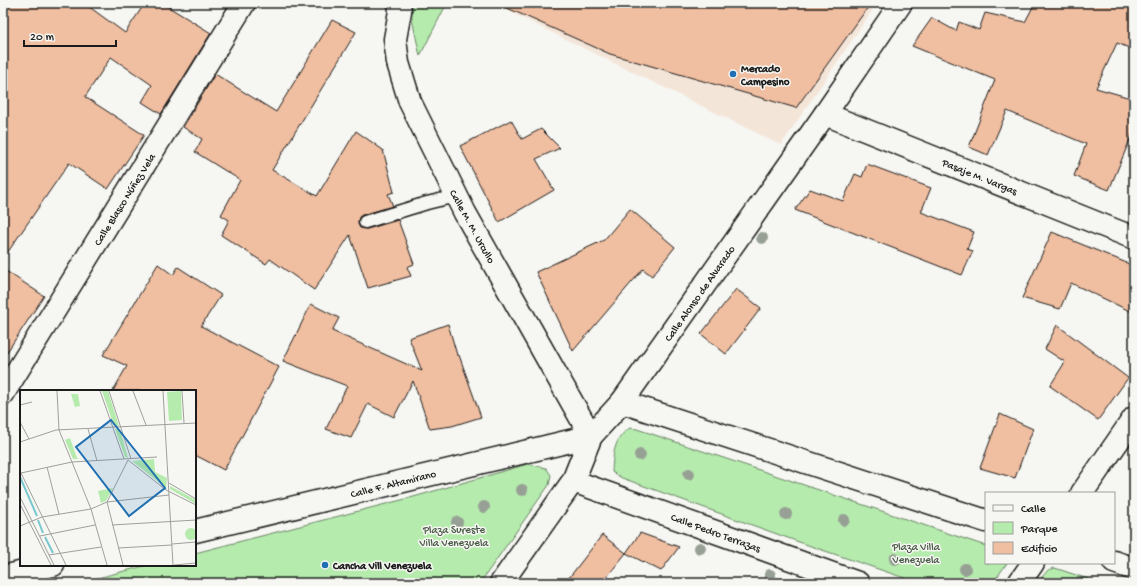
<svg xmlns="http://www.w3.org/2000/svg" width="1137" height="586" font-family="'Gochi Hand',sans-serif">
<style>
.built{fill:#f4e5d9}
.green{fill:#b5ebad;stroke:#688464}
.building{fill:#f0bea0;stroke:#1c1c1c}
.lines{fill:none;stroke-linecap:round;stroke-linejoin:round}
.lane-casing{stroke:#1c1c1c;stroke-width:15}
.street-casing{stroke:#1c1c1c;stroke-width:25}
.secondary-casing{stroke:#1c1c1c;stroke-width:25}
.lane{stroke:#f6f6f2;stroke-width:12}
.street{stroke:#f6f6f2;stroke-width:22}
.secondary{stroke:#f6f6f2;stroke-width:22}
.tree{fill:#97a094}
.poi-dot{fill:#1f6fb2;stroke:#f6f6f2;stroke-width:1.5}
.labels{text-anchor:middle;stroke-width:3;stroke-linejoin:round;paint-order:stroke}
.poi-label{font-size:11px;font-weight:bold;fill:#1c1c1c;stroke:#f6f6f2;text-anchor:start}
.street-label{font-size:11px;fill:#1c1c1c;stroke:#f6f6f2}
.park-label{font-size:11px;fill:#4a5a48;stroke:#f6f6f2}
.inset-river{fill:none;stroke:#77c8cf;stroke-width:2}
.inset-road{fill:none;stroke:#9f9f9c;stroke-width:1}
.view{fill:#1f6fb2;fill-opacity:0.15;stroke:#1f6fb2;stroke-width:2}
.inset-edge{fill:none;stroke:#1c1c1c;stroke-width:2}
</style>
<rect width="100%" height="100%" fill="#f6f6f2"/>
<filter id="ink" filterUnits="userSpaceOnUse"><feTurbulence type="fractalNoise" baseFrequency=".025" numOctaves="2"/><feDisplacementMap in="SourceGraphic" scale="8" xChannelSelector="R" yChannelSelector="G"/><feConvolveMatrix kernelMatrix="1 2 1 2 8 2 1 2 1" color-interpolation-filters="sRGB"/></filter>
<g filter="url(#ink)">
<polygon class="built" points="492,3 877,3 781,145"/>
<g class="green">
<polygon points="412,3 447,3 420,56 412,19"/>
<path d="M630,428L637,429L986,546V563H1007L993,583H919L799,542L622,478L612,472C613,454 614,438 630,428Z"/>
<polygon points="528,464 546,468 551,475 549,485 480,583 78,583 148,565 195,565 195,553 417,496"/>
<polygon points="1055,568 1100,583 1037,583 1048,570"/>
</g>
<g class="building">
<polygon points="3,3 84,3 125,33 145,3 162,3 211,33 161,114 142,102 152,85 111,57 85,97 144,135 108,189 69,163 3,259"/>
<polygon points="496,3 871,3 796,108 610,54"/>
<polygon points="1035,3 1134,3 1134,50 1117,43 1096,88 1134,99 1134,130 1109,190 1074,176 1086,144 1007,111 988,155 969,147 995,80 912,46 932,18 956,31 959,22 979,30 985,13 1025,22"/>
<polygon points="332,20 356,32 272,170 317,196 356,131 383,150 394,192 388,194 393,206 362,215 359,217 358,224 360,228 367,229 398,220 414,264 407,267 411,276 368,288 350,235 314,290 270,259 266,264 221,235 229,220 221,215 240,180 195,152 202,139 183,127 215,74 276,112"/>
<polygon points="511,120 522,139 541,129 560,148 536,159 554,190 499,222 460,146"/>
<polygon points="867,164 931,188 921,212 974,232 967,249 973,251 962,275 795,210 810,189 843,201 855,174 862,177"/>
<polygon points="630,209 675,247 652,276 643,269 573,351 536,272 604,240"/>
<polygon points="1052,232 1134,266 1134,313 1071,283 1060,309 1022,298"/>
<polygon points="158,264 173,275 178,267 221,295 201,326 279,367 224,470 195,455 195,391 113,391 127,366 103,355"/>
<polygon points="3,269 44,296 3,358"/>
<polygon points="736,289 761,308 726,354 701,334"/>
<polygon points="311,304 339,318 332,331 422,371 409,338 448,324 457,355 459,355 481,417 452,426 430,429 413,381 394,417 368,404 351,438 326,429 347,386 283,361"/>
<polygon points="1057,325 1128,378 1098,420 1050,386 1065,362 1045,349"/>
<polygon points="1000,414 1033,429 1015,478 980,468"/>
<polygon points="640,533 679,547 661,571 626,553"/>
<polygon points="602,535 626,553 602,583 565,583"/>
</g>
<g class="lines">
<g class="lane-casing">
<polyline id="lane" points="365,222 427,203 456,196"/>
</g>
<g class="street-casing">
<g id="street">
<polyline points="399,3 400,11 395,39 398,63 410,102 465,213 591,436"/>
<polyline points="825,114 1134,238"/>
<polyline points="3,394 244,3"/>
<polyline points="622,402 986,521"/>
<polyline points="573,481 858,583"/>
<polyline points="195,531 591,436"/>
<polyline points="1114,562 1134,569"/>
<polyline points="3,577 53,565"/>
<polyline points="501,583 573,481 591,436 622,402 825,114 901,3"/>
</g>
</g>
<g class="secondary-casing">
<g id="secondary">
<polyline points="1082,493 1134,418"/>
<polyline points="1019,583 1033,563"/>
</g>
</g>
<use href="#lane" class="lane"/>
<use href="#street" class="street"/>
<use href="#secondary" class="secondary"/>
</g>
<g class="tree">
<circle cx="762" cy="238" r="6"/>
<circle cx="640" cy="455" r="6"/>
<circle cx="689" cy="474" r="6"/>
<circle cx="522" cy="490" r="6"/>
<circle cx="484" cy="507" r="6"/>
<circle cx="786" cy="514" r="6"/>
<circle cx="844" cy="520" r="6"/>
<circle cx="457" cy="522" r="6"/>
<circle cx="700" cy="548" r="6"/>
<circle cx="895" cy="559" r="6"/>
<circle cx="965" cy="569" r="6"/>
<circle cx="770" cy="575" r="6"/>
</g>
</g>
<g class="poi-dot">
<circle cx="733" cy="74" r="4"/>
<circle cx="325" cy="565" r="4"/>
</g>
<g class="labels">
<g class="poi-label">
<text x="741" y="72">Mercado<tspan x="741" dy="13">Campesino</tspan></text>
<text x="333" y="569">Cancha Vill Venezuela</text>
</g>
<g class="street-label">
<text transform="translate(980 176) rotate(22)" y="4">Pasaje M. Vargas</text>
<text transform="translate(124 199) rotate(-58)" y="4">Calle Blasco Núñez Vela</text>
<text transform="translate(473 226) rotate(61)" y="4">Calle M. M. Urcullo</text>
<text transform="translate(699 293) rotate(-55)" y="4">Calle Alonso de Alvarado</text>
<text transform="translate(393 483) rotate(-14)" y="4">Calle F. Altamirano</text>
<text transform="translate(716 532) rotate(20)" y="4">Calle Pedro Terrazas</text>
</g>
<g class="park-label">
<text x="454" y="533">Plaza Sureste<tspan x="454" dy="13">Villa Venezuela</tspan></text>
<text x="916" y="550">Plaza Villa<tspan x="916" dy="13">Venezuela</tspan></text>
</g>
</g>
<g transform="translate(20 390)">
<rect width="176" height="176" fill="#f6f6f2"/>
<path d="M82,1H88L99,36H94ZM161,1L162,30L149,31L147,2ZM51,4H58L60,16L55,17ZM95,39H100L108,68L105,67ZM50,48L57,68L60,69H53L45,50ZM134,69L135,82L147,88L146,98L112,71ZM150,96L176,110V114L150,99ZM93,98L86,111L81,113L78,101ZM165 144a6 6 0 1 1 12 0a6 6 0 1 1-12 0Z" fill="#b5ebad"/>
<path class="inset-river" d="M0,87L17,126M18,130L23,143M25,147L33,163"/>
<path class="inset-road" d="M37,1L39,40L71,119L87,175M80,1L104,69M89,1L111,69M113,1L126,35M143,1L153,175M162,1L164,33M0,15L12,12M0,32L9,49M68,39L77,71M0,52L36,40L176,33M108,70L146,100L176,115M27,77L39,124M0,81L46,175M1,83L52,72L137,67M149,93L176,109M0,107L34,175M0,114L31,175M92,135L176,130M0,136L22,127L71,119L87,112L149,105M20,146L75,135M152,154L176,152M98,158L152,155M29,165L81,157M103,175L87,112L108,70M154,175L176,173"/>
<path class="view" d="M91,30L145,98L109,126L56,57Z"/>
<rect width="176" height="176" class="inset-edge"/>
</g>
<rect width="1137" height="586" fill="none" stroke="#f6f6f2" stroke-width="16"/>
<rect x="8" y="8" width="1121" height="570" fill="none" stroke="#1c1c1c" stroke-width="1.5" filter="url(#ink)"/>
<rect x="985" y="492" width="130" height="72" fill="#f6f6f2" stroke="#9f9f9c"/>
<rect x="993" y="505" width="20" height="6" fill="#f6f6f2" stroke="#9f9f9c"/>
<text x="1021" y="512" font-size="12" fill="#1c1c1c">Calle</text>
<rect x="993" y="522" width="20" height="12" fill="#b5ebad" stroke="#9f9f9c"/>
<text x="1021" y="532" font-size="12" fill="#1c1c1c">Parque</text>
<rect x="993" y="542" width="20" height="12" fill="#f0bea0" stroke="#9f9f9c"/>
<text x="1021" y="552" font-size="12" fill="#1c1c1c">Edificio</text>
<path d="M24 40v6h92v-6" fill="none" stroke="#1c1c1c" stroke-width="2"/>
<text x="30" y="40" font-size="12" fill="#1c1c1c" stroke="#f6f6f2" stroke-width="3" paint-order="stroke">20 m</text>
</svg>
